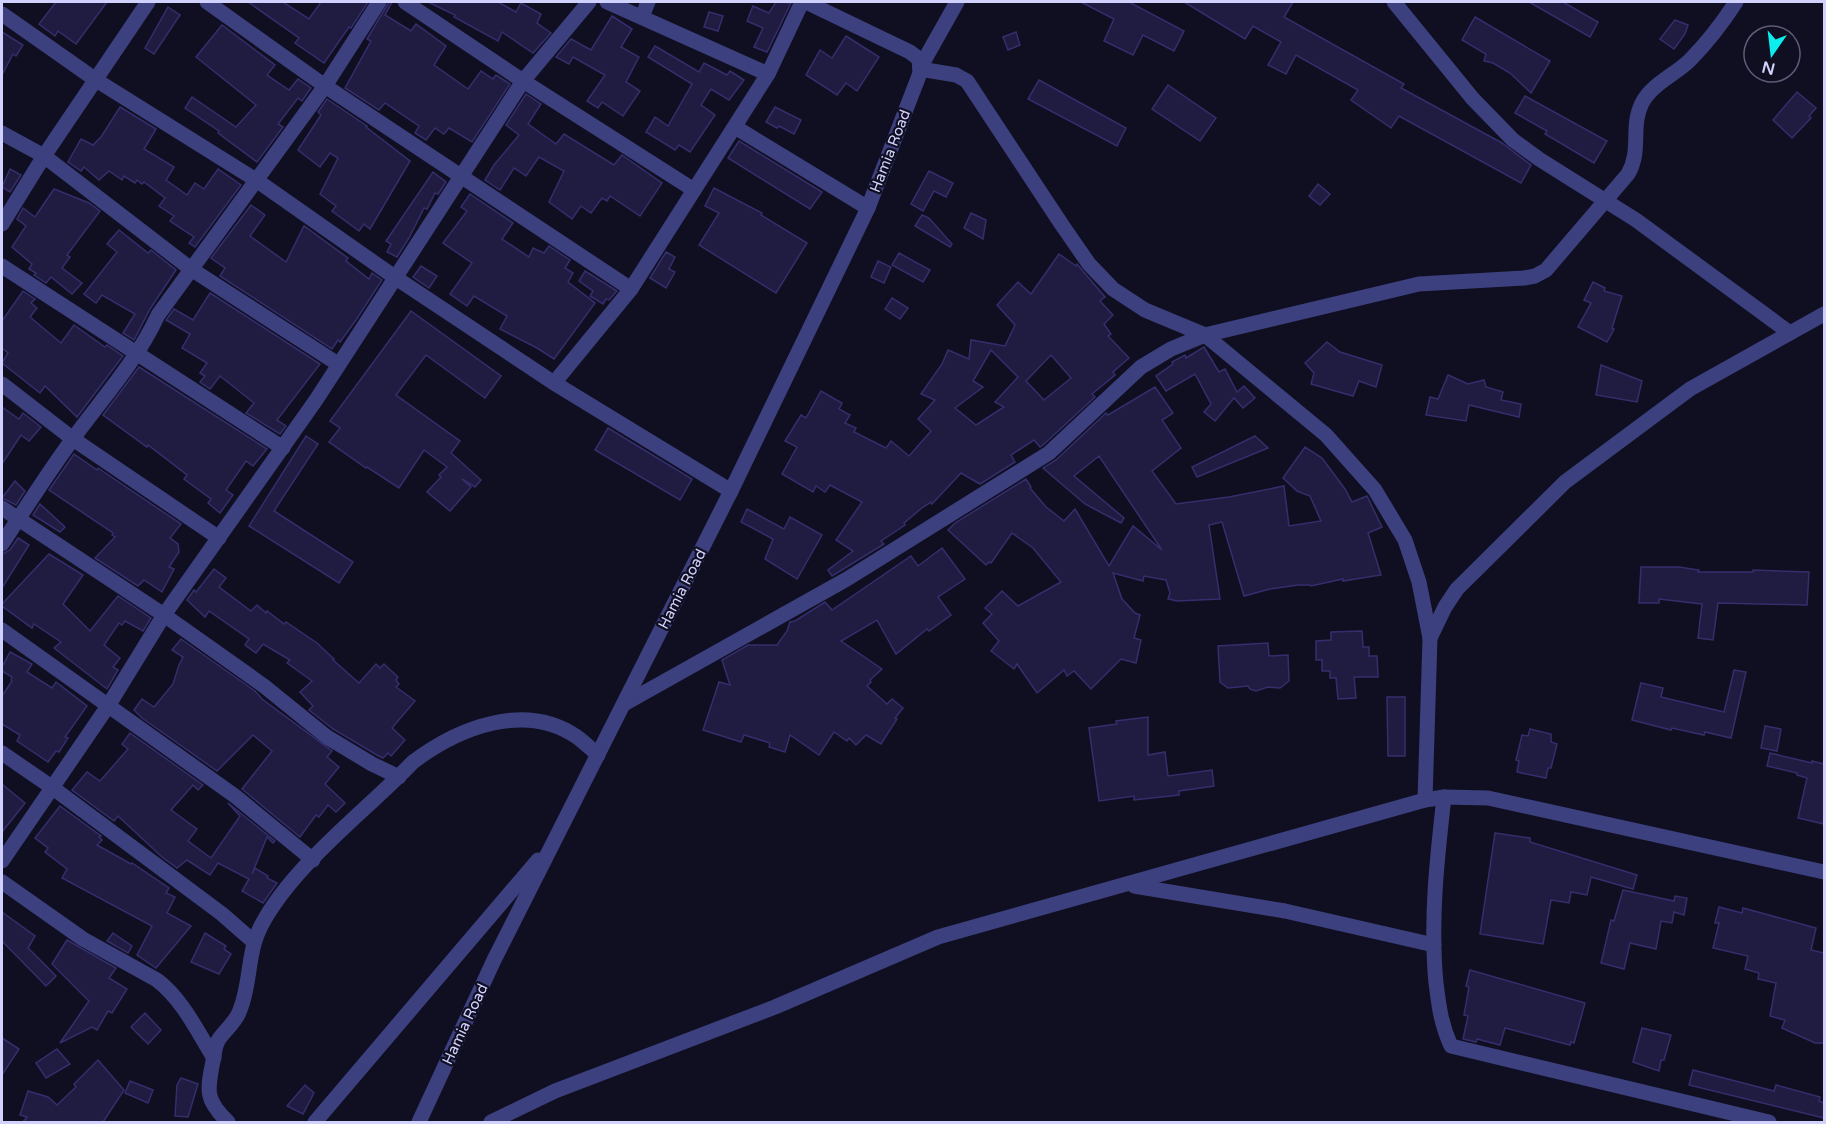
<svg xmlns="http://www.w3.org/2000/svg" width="1826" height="1124" font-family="'Varela Round',sans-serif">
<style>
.building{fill:#1f1b41;stroke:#342f6c;stroke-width:1.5;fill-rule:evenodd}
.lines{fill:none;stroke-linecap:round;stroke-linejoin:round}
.minor{stroke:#3c407e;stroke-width:15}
.labels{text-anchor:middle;stroke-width:4.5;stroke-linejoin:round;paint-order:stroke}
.street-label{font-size:15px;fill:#d1d1fd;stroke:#100e21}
</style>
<rect width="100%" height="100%" fill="#100e21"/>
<g class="building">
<polygon points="56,2 107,2 76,44 58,31 55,36 39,24"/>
<polygon points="248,2 283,2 309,19 321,2 368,2 351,28 349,27 324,63 295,43 299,38"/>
<polygon points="389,2 392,2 385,15 411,31 416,24 446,46 434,65 468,89 481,71 493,79 496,75 510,84 472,142 449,128 444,134 435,128 426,140 415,133 419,126 385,103 379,110 345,88 371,41 367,39"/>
<polygon points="428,2 498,2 516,12 521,3 541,14 537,23 551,33 533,53 502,32 498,41 454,17 455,15"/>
<polygon points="776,2 791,3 767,52 754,47 763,28 747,21 753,6 769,13"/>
<polygon points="1081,2 1129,2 1184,31 1174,51 1143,35 1133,55 1104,41 1114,19"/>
<polygon points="1184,2 1293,2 1284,17 1404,84 1401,88 1502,143 1531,165 1521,183 1399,116 1391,128 1351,100 1358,90 1296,55 1286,74 1268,65 1281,42 1253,26 1245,39"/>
<polygon points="1529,2 1563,2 1598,22 1590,37"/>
<polygon points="168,7 180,15 154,54 145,48"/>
<polygon points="709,12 723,16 718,31 704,27"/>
<polygon points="612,16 632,29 621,47 639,57 626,82 640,91 623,116 602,102 598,108 587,101 605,75 573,57 569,64 556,57 571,39 591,50"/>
<polygon points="1475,17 1550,61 1531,93 1510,73 1493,63 1484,61 1486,54 1462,40"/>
<polygon points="1675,20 1688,25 1685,34 1674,49 1660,39"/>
<polygon points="222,25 275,65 267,75 289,90 298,79 311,88 302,101 298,98 278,124 283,127 257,162 218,133 219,131 185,108 192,97 236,127 256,105 196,57"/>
<polygon points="2,32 23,45 16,56 13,54 2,75"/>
<polygon points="1016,32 1020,45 1008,50 1003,37"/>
<polygon points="846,36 879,57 857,91 846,83 837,95 806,75 820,50 832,58"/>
<polygon points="655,46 699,72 704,63 727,75 730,71 744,80 729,100 711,89 701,105 715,115 690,152 679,145 675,150 646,132 655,117 668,126 692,84 648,57"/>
<polygon points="1039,80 1126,128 1117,146 1028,99"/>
<polygon points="1168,85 1216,118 1200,141 1152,109"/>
<polygon points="1797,92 1816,108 1809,116 1811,118 1792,138 1773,120"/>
<polygon points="526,94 541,104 528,124 556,144 564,134 614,165 622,155 662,183 640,216 610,196 607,201 602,198 591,213 581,206 572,219 549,202 564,171 539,157 526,176 514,168 500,190 485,180 494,165 519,135 506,125"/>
<polygon points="1525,96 1607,141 1594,163 1545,134 1547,131 1515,113"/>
<polygon points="327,99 367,126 366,127 410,161 370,229 364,224 359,231 332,211 336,206 320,194 338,158 330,153 320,167 298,150 321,115 318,112"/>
<polygon points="120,107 156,129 144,149 174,167 166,180 187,195 195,183 204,189 218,169 241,185 195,247 189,243 194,237 170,221 174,216 159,206 165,198 144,182 142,184 137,180 135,183 124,176 122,180 109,171 99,180 84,167 81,171 68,162 81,139 93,145 101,137"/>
<polygon points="775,107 801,120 794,134 779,126 777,128 766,122"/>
<polygon points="739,141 822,192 810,209 728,158"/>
<polygon points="10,169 21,175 10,192 2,187"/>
<polygon points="929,171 953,183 946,197 934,191 923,211 911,204"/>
<polygon points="433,172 446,182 438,194 435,193 427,209 424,208 409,238 397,257 387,252 391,244 386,241"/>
<polygon points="1318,184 1330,194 1320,205 1309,196"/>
<polygon points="714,188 762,213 761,215 807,243 776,293 699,245 719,213 705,206"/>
<polygon points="54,189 89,203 100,211 67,255 70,257 62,268 82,283 72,294 51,277 46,283 34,275 36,273 29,269 32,264 12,247 26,226 17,219 23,208 35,217"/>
<polygon points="470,194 513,223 502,239 529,257 533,248 544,253 549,246 570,260 565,268 573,273 568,282 595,303 554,359 537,348 500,329 507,316 474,296 467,306 450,294 472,263 443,243 467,211 461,207"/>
<polygon points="251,205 265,215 250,236 286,262 304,226 348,258 346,261 369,279 372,273 382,280 356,320 340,342 338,340 332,349 220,276 225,268 211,258"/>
<polygon points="971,213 986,220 983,239 964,228"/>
<polygon points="922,215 929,218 952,244 950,247 915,226"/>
<polygon points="119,230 148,253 151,250 176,270 150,309 134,340 123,333 135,314 102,295 96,303 84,294 117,252 107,244"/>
<polygon points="666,252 675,257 669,269 675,272 666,288 650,278"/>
<polygon points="899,253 930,270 923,282 892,265"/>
<path d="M1059,254L1076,266L1077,264L1105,297L1100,301L1113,315L1104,324L1111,334L1108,336L1129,358L1113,372L1115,375L1092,394L1095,397L1043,445L1040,447L1034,440L1011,455L1015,462L980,484L961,473L932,504L931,502L923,507L904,523L905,525L881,541L884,544L832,576L828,570L853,551L836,540L862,502L830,485L825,492L816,486L813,492L782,474L797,447L785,441L801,415L806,418L821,391L842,403L839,409L850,415L845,423L856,428L854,432L886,448L891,441L909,456L931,431L918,419L935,400L921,394L942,364L948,350L969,359L971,340L1005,346L1015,325L997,305L1018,282L1031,294ZM991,350L1018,377L995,402L1004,407L976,425L955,408L983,387L973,381ZM1051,355L1071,378L1044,400L1026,381Z"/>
<polygon points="878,261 891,267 884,283 871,277"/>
<polygon points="421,266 437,276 429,288 413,277"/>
<polygon points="585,271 617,291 609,300 606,299 603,304 590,296 593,291 579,281"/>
<polygon points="1593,282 1605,288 1604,291 1622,296 1612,328 1614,329 1607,342 1578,327 1591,303 1584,300"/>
<polygon points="23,291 35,299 31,303 37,308 30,317 61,343 74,325 105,347 107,345 123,356 77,417 45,386 40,393 2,363 8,353 2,348 2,321"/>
<polygon points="210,293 320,364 277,420 286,426 280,434 246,413 254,403 220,376 210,389 200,382 205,376 200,373 207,363 182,348 190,334 166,320 174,309 193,320"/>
<polygon points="892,298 908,308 900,319 885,309"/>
<polygon points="411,311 501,376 485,398 426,355 396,395 460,441 451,453 481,480 475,487 462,479 471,487 450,511 427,492 441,477 439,475 447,467 424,450 399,488 367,467 366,468 329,442 340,428 330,421"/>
<polygon points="1327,342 1340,352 1382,365 1376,387 1359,381 1353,396 1311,384 1314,373 1305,363"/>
<polygon points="1204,347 1219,372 1225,369 1237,392 1244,386 1255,398 1243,408 1234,398 1215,421 1204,412 1211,404 1195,374 1166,391 1156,376 1173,364 1172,362 1185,355 1186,358"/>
<polygon points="1601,365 1642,381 1637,402 1596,395"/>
<polygon points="139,367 267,449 253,466 246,461 226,490 233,495 220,513 208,503 211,499 184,479 187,475 148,445 147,447 103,415"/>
<polygon points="1448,375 1468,384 1484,380 1486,387 1503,392 1501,400 1521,404 1519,417 1469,405 1466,421 1426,415 1430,397 1438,399"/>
<polygon points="1155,387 1173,413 1162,420 1181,448 1152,471 1176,504 1229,497 1284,486 1289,526 1321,521 1310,496 1297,491 1283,478 1305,447 1322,458 1345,489 1352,502 1367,496 1382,527 1368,533 1381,575 1343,581 1343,579 1311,586 1310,585 1298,585 1270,589 1244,596 1222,522 1209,525 1220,599 1177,601 1168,599 1170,593 1166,580 1144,576 1143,581 1113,573 1122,599 1135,613 1140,615 1134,638 1141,640 1136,663 1121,659 1091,689 1074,671 1067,676 1064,670 1037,693 1017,664 1014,669 991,651 999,641 983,623 992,614 985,608 1002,591 1018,606 1061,582 1033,548 1012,533 991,563 989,562 986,565 948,530 955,523 1026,479 1031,487 1030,488 1046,507 1064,521 1075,509 1109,566 1133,526 1162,550 1099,456 1074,476 1124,518 1121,523 1085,504 1043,468 1056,460 1106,413 1108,415"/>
<polygon points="2,407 19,419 23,413 41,427 29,441 21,435 2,464"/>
<polygon points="608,428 692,479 680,500 595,450"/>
<polygon points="306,436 318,444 274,511 353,562 339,583 249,526"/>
<polygon points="1255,436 1268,448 1197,477 1192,467"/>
<polygon points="74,454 97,470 98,468 181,524 170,538 178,544 179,552 169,567 174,569 162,592 144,580 138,586 95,558 115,537 112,535 113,533 49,490"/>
<polygon points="15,481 25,491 16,505 2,498"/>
<polygon points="40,504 65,527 60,532 33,515"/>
<polygon points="747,509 784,529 790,517 822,535 797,579 765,559 773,539 741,522"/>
<polygon points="18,538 29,545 2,588 2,554 10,550"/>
<polygon points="942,548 965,579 938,597 951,615 929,631 927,629 896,654 877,620 841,641 882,669 870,680 871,682 867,686 887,704 892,699 903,708 895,718 897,719 881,744 866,735 856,745 849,738 847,741 834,732 819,755 790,735 785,752 769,747 770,743 744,735 741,742 703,730 719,682 730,685 722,660 748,645 777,645 787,631 790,622 795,621 825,602 832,610 911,556 918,566"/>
<polygon points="49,554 83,575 63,604 90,631 118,596 151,618 143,631 125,621 122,625 119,623 104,645 120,658 113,667 118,670 107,689 54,648 61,642 34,624 32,628 2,606 2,604"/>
<polygon points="1641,567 1679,567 1699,570 1698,572 1753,572 1753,570 1809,572 1807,605 1718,603 1713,640 1698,638 1702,604 1659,599 1659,603 1639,603"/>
<polygon points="214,569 226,578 219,587 251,611 257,605 266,613 267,611 284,624 286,622 317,643 334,659 333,660 359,683 376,664 380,668 384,664 398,677 396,680 399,684 396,687 415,701 392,728 405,740 391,756 388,753 383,758 377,755 333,729 309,710 313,706 300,692 312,681 287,663 290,660 263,644 256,653 245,645 249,639 209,611 205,617 187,600 194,590 196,592"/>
<polygon points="1362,631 1363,647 1369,647 1369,656 1377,656 1378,677 1354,677 1356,698 1338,699 1336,678 1330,678 1330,671 1322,671 1322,660 1316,660 1316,641 1331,640 1331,632"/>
<polygon points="181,639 255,691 262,699 332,751 327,757 339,767 325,784 345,803 336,812 328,805 319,817 316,815 300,837 242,789 272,751 253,735 217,771 142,718 134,710 142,699 154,707 173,684 179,665 183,657 172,650"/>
<polygon points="1268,643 1269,656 1288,655 1289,681 1280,688 1268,687 1256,691 1250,689 1248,686 1228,688 1220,682 1218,646"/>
<polygon points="10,652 32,664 27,672 52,688 56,682 87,706 65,737 68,738 59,752 56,751 48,762 17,741 20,735 2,724 2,696 12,681 11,680 12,677 2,671 2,667"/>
<polygon points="1734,670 1746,672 1731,738 1705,732 1704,735 1672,728 1671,730 1632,720 1641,683 1663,688 1661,697 1724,712"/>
<polygon points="1387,697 1405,697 1405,756 1388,756"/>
<polygon points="1148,717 1148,755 1165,752 1168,776 1212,770 1214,786 1179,791 1179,795 1134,800 1134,796 1099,801 1089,728 1117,724 1116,721"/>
<polygon points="1765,726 1781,729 1777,751 1761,748"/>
<polygon points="1530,729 1551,734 1551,742 1557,744 1551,768 1548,768 1546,778 1517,772 1519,761 1516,760 1522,735 1528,736"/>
<polygon points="130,733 203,785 198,790 193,785 171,810 197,829 188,841 211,858 240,816 228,803 275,841 273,843 267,837 252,874 255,868 268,876 267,878 277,883 263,903 242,891 249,879 218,863 210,875 187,860 177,868 162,857 118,816 114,821 72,790 87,772 100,781 128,749 122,744"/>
<polygon points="1770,753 1812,763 1812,761 1824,764 1824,824 1798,818 1807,778 1797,775 1797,773 1767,766"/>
<polygon points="2,784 25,803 2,832"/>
<polygon points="60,806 101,836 99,837 102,840 97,845 131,864 132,863 169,888 166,893 175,897 167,913 191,926 156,968 137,955 152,926 62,878 67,869 45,852 48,848 35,838"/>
<polygon points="1495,833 1530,838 1530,842 1637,875 1633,889 1591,877 1587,895 1571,892 1569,903 1551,900 1543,944 1480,934"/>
<polygon points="1623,890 1674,901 1675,896 1687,898 1684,915 1674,912 1672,923 1661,921 1656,949 1630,943 1624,969 1601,963 1611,920 1614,921"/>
<polygon points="1719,907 1742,913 1743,908 1816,928 1811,950 1824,953 1824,1043 1815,1043 1782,1028 1785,1020 1770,1016 1776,983 1758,979 1759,973 1745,969 1748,956 1713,948 1719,923 1715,923"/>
<polygon points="2,912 35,936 28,948 56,976 46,986 2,941"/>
<polygon points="113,933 132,946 128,953 107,941"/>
<polygon points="205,933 226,946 224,949 231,954 219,974 191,962"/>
<polygon points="67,940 116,968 109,978 127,989 112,1013 108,1011 97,1030 92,1027 60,1043 89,1001 52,964"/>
<polygon points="1470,970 1585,1003 1574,1043 1571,1042 1570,1045 1505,1028 1500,1045 1477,1039 1476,1042 1463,1039 1468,1016 1464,1015 1469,987 1466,986"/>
<polygon points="145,1013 161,1030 148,1044 131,1027"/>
<polygon points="1642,1028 1671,1035 1664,1060 1661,1060 1659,1071 1633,1062"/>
<polygon points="2,1038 19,1049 2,1075"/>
<polygon points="57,1049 70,1064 46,1078 36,1063"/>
<polygon points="98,1060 124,1090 103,1122 23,1122 27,1117 20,1115 28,1091 48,1097 57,1105 76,1087 74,1084"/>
<polygon points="1693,1070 1774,1091 1776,1085 1820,1097 1819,1101 1824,1103 1824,1118 1689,1085"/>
<polygon points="181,1078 198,1084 188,1117 175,1116 177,1085"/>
<polygon points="130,1081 153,1090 148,1103 125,1093"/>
<polygon points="305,1085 314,1093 303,1114 287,1106"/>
</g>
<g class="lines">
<g class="minor">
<polyline points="207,2 325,86 631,289"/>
<polyline points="405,2 523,81 694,190"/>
<polyline points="607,2 768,74"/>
<polyline points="1394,2 1473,99 1513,140 1539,159 1636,220 1790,333"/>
<polyline points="2,14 96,80 256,180 396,278 554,383 731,491"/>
<polyline points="642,17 648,2"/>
<polyline points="921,66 957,2"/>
<polyline points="920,69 956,75 967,81 1062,225 1089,264 1113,289 1145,310 1205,335 1326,435 1375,490 1405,540 1419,582 1430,638"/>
<polyline points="735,127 868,208"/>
<polyline points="2,133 44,156 191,269 338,364"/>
<polyline points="2,224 44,156 148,2"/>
<polyline points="2,266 283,448"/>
<polyline points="554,383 631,289 768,74 802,2"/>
<polyline points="2,384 73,439 219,538"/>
<polyline points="2,508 164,615 264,686 327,737 372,764 399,777"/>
<path d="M2,544C25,509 47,474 72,440C101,400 137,361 158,315L325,86L379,2"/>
<polyline points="2,630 235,796 313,860"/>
<path d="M624,704L847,579L1049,453L1141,367L1171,349L1205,335L1419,284L1524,278L1535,276L1546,270L1628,174C1642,150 1630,127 1642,103C1653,83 1675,75 1690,60C1707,43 1723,22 1736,2"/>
<polyline points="2,753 53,788 222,914 254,942"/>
<path d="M1444,797C1437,859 1430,921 1436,983C1439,1007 1441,1024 1451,1046L1769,1122"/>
<polyline points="1425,800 1430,638 1445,607 1457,589 1565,482 1690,389 1824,314"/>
<polyline points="2,861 108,706 164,615 316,400 523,81 589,2"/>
<path d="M2,882L83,939L157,980C183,1000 197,1031 214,1058"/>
<polyline points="1134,886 1285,911 1434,945"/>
<path d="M228,1122C205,1100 207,1091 213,1061C215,1053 214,1047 219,1039C226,1029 236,1022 240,1010C251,983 247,953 261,926C292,866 366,811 413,762C458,728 525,701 577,737C584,742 591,749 598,755"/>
<polyline points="315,1122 538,860"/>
<polyline points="419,1122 494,960 731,491 868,208 920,73 919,59 910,52 806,2"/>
<polyline points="491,1122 555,1091 775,1007 938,937 1425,800 1444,797 1488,798 1824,872"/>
</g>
</g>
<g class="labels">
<g class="street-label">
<text transform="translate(890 151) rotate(-69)" y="5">Hamia Road</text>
<text transform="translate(682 589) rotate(-63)" y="5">Hamia Road</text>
<text transform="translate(465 1024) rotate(-65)" y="5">Hamia Road</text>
</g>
</g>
<rect width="1826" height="1124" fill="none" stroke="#d1d1fd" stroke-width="6"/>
<g transform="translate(1772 54) rotate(194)"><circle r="28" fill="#100e21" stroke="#5d5c79" stroke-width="1.5"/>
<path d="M0-4.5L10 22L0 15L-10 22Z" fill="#0ceeed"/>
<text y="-9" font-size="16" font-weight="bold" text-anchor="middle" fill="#d1d1fd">N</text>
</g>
</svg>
